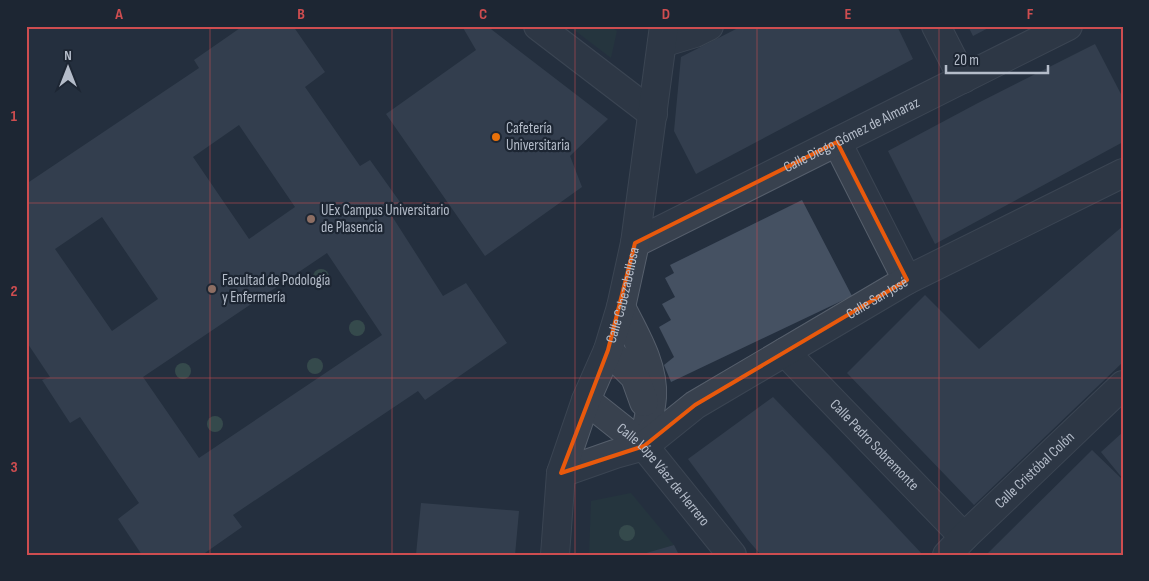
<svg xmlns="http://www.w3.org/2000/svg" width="1149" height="581" font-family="'Sofia Sans Condensed',sans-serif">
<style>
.green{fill:#263c3f}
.building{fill:#455162;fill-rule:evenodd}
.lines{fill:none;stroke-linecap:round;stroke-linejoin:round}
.street-casing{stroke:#565f6c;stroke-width:30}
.street{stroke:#38414e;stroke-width:28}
.tree{fill:#4b6a5d}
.marked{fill:none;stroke:#e8590c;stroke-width:4;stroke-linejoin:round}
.grid{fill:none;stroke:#ce4d50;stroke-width:1;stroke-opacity:0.55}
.food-dot{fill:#e8710a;stroke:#1d2633;stroke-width:2}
.education-dot{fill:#8d6e63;stroke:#1d2633;stroke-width:2}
.labels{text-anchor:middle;stroke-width:4.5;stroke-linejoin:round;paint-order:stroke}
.poi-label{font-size:15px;fill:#b4bcc9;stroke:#1d2633;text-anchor:start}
.street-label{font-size:15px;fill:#b4bcc9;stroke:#1d2633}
.neatline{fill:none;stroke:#ce4d50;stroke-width:2}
.grid-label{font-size:16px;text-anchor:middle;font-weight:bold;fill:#ce4d50}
</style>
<rect width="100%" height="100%" fill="#242f3e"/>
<g class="green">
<polygon points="569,26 610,26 617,31 611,58"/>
<polygon points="631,493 674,545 642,555 589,555 591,501"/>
</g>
<g class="building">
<path d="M243,26H293L325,72L305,87L360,166L370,160L400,202L388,210L443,296L466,283L507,343L425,400L418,391L233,515L242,527L202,555H142L118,519L139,503L80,417L70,423L42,380L50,377L26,341V184L199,68L194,60ZM239,125L295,207L249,239L193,157ZM102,217L158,299L112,331L55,249ZM327,253L382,335L199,458L143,377Z"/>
<polygon points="462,26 487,26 608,119 570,156 582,187 485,256 386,114 476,50"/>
<polygon points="742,26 897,26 913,59 696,174 674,131 681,57"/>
<polygon points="968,26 992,26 973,36"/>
<polygon points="1095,44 1123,98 1123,142 935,244 888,151 978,103"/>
<polygon points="802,200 852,296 671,382 664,365 674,357 659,327 671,320 662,304 675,297 665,278 674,273 670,265"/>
<polygon points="1123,226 1123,362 974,505 847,373 925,295 979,349"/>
<polygon points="773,397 830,456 923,555 761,555 748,540 688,459"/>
<polygon points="1123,432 1123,479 1101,452"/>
<polygon points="1092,450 1123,480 1123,555 986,555"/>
<polygon points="421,503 519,511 515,555 416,555"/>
<polygon points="674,545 679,555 643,555 643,554"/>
</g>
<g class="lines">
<g class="street-casing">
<g id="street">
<polyline points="538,26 653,114"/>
<polyline points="936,26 963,79"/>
<polyline points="662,43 695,33 709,26"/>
<polyline points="837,142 907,280"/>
<path id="s1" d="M635,243L1068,26"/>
<path d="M621,307C635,335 654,365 652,397C651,411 647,426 644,439"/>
<polyline points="608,350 635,377 644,402"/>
<path id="s2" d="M785,352L964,537"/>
<path id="s3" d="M586,400L644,446L732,555"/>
<path id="s4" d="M561,473L615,454L644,446L695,405L907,280L1123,173"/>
<path id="s5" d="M555,555L561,473L586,400L608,350L621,307L635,243L664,26"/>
<path id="s6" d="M947,555L964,537L1123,385"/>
</g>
</g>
<use href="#street" class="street"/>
</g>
<g class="tree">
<circle cx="321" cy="277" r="8"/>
<circle cx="357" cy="328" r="8"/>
<circle cx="315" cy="366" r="8"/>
<circle cx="183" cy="371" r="8"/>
<circle cx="215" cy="424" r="8"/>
<circle cx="627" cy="533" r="8"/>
</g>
<path d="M0 0H1149V581H0ZM837,142L907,280L695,405L644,446L561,473L608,350L635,243Z" fill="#242f3e" fill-opacity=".55" fill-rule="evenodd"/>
<path class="marked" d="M837,142L907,280L695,405L644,446L561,473L608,350L635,243Z"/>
<path class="grid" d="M210,26V555M392,26V555M575,26V555M757,26V555M939,26V555M26,203H1123M26,378H1123"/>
<circle class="food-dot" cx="496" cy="137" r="5"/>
<g class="education-dot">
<circle cx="311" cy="219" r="5"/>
<circle cx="212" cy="289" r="5"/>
</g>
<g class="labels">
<g class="poi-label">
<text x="506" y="133">Cafetería<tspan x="506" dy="17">Universitaria</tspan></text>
<text x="321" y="215">UEx Campus Universitario<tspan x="321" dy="17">de Plasencia</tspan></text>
<text x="222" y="285">Facultad de Podología<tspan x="222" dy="17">y Enfermería</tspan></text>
</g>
<g class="street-label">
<text dy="5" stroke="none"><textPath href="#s1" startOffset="242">Calle Diego Gómez de Almaraz</textPath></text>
<text dy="5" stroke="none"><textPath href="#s5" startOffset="271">Calle Cabezabellosa</textPath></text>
<text dy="5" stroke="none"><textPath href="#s4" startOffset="364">Calle San José</textPath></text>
<text dy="5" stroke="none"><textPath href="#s2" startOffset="129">Calle Pedro Sobremonte</textPath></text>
<text dy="5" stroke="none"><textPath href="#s6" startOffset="122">Calle Cristóbal Colón</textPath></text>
<text dy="5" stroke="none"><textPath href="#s3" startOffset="108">Calle Lópe Váez de Herrero</textPath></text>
</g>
</g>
<rect width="1149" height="581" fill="none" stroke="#1d2633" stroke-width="55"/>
<g transform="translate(68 68)" stroke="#1d2633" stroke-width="4" paint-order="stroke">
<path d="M0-4L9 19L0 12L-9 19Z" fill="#b4bcc9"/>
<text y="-8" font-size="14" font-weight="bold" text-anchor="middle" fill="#b4bcc9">N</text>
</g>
<path d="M946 65v8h102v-8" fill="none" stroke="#b4bcc9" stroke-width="2.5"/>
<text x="954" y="65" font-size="15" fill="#b4bcc9" stroke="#1d2633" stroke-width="4" paint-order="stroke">20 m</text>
<rect x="28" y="28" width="1094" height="526" class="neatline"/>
<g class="grid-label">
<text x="119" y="19">A</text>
<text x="301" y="19">B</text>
<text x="483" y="19">C</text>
<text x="666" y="19">D</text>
<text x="848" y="19">E</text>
<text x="1030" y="19">F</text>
<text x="14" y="121">1</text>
<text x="14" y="296">2</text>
<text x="14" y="472">3</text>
</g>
</svg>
